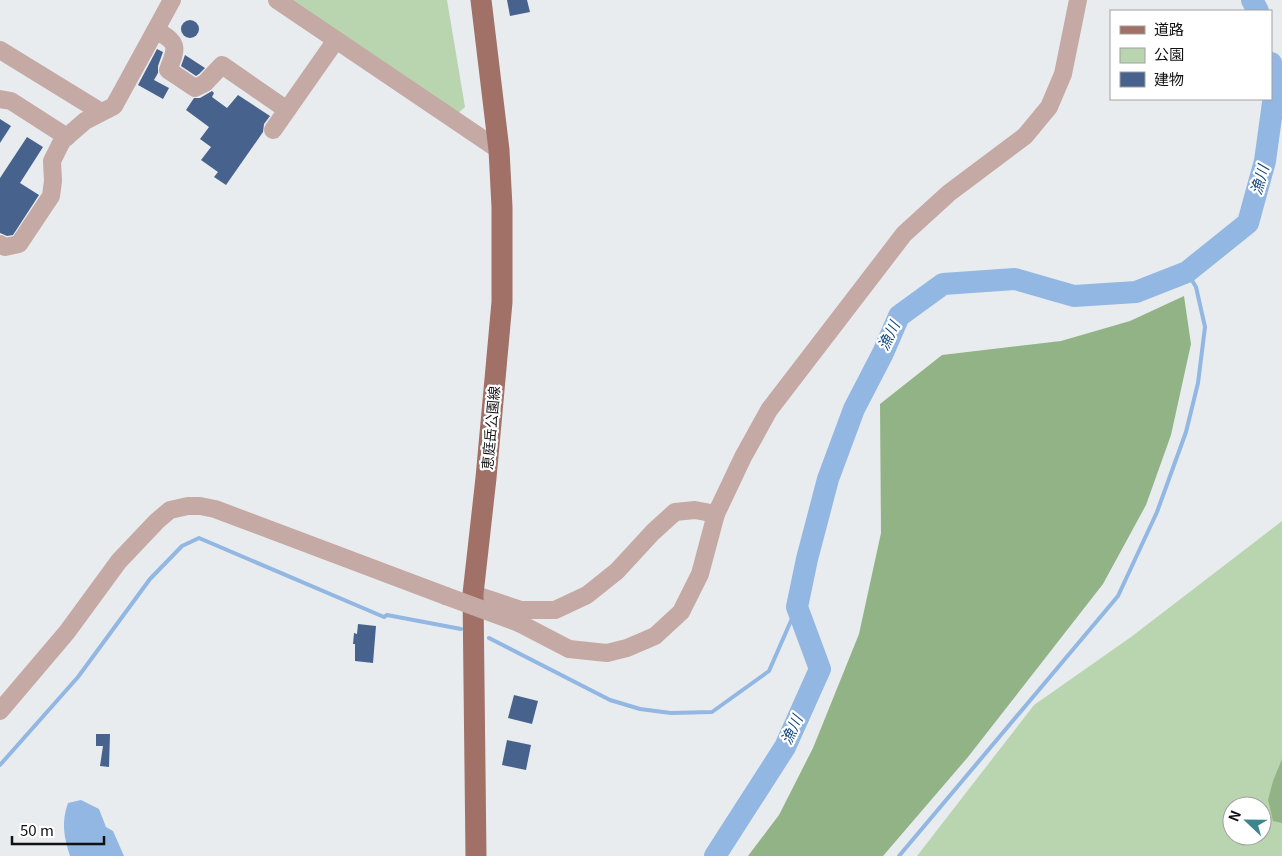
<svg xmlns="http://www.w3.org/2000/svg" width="1282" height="856" font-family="Georgia,'Noto Sans JP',serif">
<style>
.green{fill:#b9d5af;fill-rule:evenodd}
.forest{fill:#91b385}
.water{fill:#92b7e3}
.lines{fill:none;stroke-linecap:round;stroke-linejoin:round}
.stream{stroke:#92b7e3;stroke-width:4}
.river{stroke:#92b7e3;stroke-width:22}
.building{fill:#47638d}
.minor{stroke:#c5a9a4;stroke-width:18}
.major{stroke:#a17168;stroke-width:21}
.minor-bridge{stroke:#c5a9a4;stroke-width:18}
.labels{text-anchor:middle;stroke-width:4.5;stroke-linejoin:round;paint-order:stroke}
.street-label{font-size:14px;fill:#111112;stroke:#fff}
.water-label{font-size:15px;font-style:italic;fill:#164a80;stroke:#fff}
</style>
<rect width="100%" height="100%" fill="#e9ecef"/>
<g class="green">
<polygon points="288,0 447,0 465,107 456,115"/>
<path d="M1282,521V856H917L1034,705L1131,637ZM1232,806H1262V836H1232Z"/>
</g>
<g class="forest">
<polygon points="1184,296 1191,344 1171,435 1146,505 1103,584 968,757 883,856 748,856 779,815 813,748 859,634 881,533 880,404 942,355 1061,341 1130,321"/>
<polygon points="1282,759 1282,823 1273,821 1268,800 1273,781"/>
</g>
<path class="water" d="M81,800L99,809L106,827L113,831L124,856H70C64,837 61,822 68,803Z"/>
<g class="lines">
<g class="stream">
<polyline points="489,638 610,700 640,709 671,713 712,712 769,671 797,607"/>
<polyline points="0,765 78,677 150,579 182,546 199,538 384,617 387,615 461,629"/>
<polyline points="899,856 1118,596 1157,512 1186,432 1198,383 1205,327 1196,287 1187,272"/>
</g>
<g class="river">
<polyline points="1252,0 1258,11"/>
<polyline points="715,856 785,747 820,669 797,607 807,559 828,479 854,409 883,353 899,316 943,284 1015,279 1074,296 1136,292 1187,272 1248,223 1265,161 1275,88 1271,63"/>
</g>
</g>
<g class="building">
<polygon points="507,0 527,0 530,12 510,16"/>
<circle cx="190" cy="29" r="9"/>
<polygon points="157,49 163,52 158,66 158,73 154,80 169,88 163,99 138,85"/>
<polygon points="185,55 205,68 199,74 196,76 181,66"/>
<polygon points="212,91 214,93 212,97 227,108 238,95 270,116 264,124 263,132 226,185 214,177 218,172 201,160 211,147 200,139 209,127 186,110 194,98 200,98"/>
<polygon points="0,119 11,126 0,143"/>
<polygon points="27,137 43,147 20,183 39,195 13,235 7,236 0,233 0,178"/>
<polygon points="358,624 376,626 373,663 355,661 355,644 353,644 354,633 357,634"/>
<polygon points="514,695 538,701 532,724 508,718"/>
<polygon points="96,734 110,734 109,767 100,766 103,746 96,746"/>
<polygon points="507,740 531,745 526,770 502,765"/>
</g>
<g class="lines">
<g class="minor">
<polyline points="277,0 499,150"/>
<path d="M156,30C178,43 178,46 168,70L195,88L205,83L222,65L287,110"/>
<polyline points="0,50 101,112"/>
<polyline points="0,99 11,101 67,137"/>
<polyline points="273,130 336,40"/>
<polyline points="0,244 5,247 19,244 51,196 53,181 52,161 62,141 85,121 114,106 172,0"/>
<polyline points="473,594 521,610 555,610 587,595 617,571 653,532 675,512 695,510 716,514"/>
<polyline points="519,623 569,649 607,653 627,648 655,636 681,612 700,574 716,514 743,457 769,410 904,234 949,193 1025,136 1049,107 1063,74 1078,0"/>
<polyline points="0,711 67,632 119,561 157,521 170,510 188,506 200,506 215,509 446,596"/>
</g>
<polyline class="major" points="476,856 473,594 486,478 502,302 502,207 499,150 481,0"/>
<polyline class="minor-bridge" points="446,596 519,623"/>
</g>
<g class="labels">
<g class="street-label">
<text transform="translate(491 428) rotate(-85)" y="5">恵庭岳公園線</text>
</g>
<g class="water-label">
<text transform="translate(1260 180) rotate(-74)" y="5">漁川</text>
<text transform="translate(889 336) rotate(-64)" y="5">漁川</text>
<text transform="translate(792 730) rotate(-65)" y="5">漁川</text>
</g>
</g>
<rect x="1110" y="10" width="162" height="90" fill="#ffffff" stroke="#a0a0a0"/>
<rect x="1120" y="26" width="25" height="8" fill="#a17168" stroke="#a0a0a0"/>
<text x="1154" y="35" font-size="15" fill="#111112">道路</text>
<rect x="1120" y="48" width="25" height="15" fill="#b9d5af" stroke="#a0a0a0"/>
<text x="1154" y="60" font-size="15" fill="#111112">公園</text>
<rect x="1120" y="72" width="25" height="15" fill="#47638d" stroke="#a0a0a0"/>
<text x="1154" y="85" font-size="15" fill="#111112">建物</text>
<g transform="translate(1247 821) rotate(292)"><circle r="24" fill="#ffffff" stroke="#a0a0a0"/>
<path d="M0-4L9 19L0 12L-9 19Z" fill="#3f858f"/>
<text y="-8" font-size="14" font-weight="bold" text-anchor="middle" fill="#111112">N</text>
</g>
<path d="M12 836v8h92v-8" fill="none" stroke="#111112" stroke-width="2.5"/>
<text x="20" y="836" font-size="15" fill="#111112" stroke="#ffffff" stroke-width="4" paint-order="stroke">50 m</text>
</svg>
